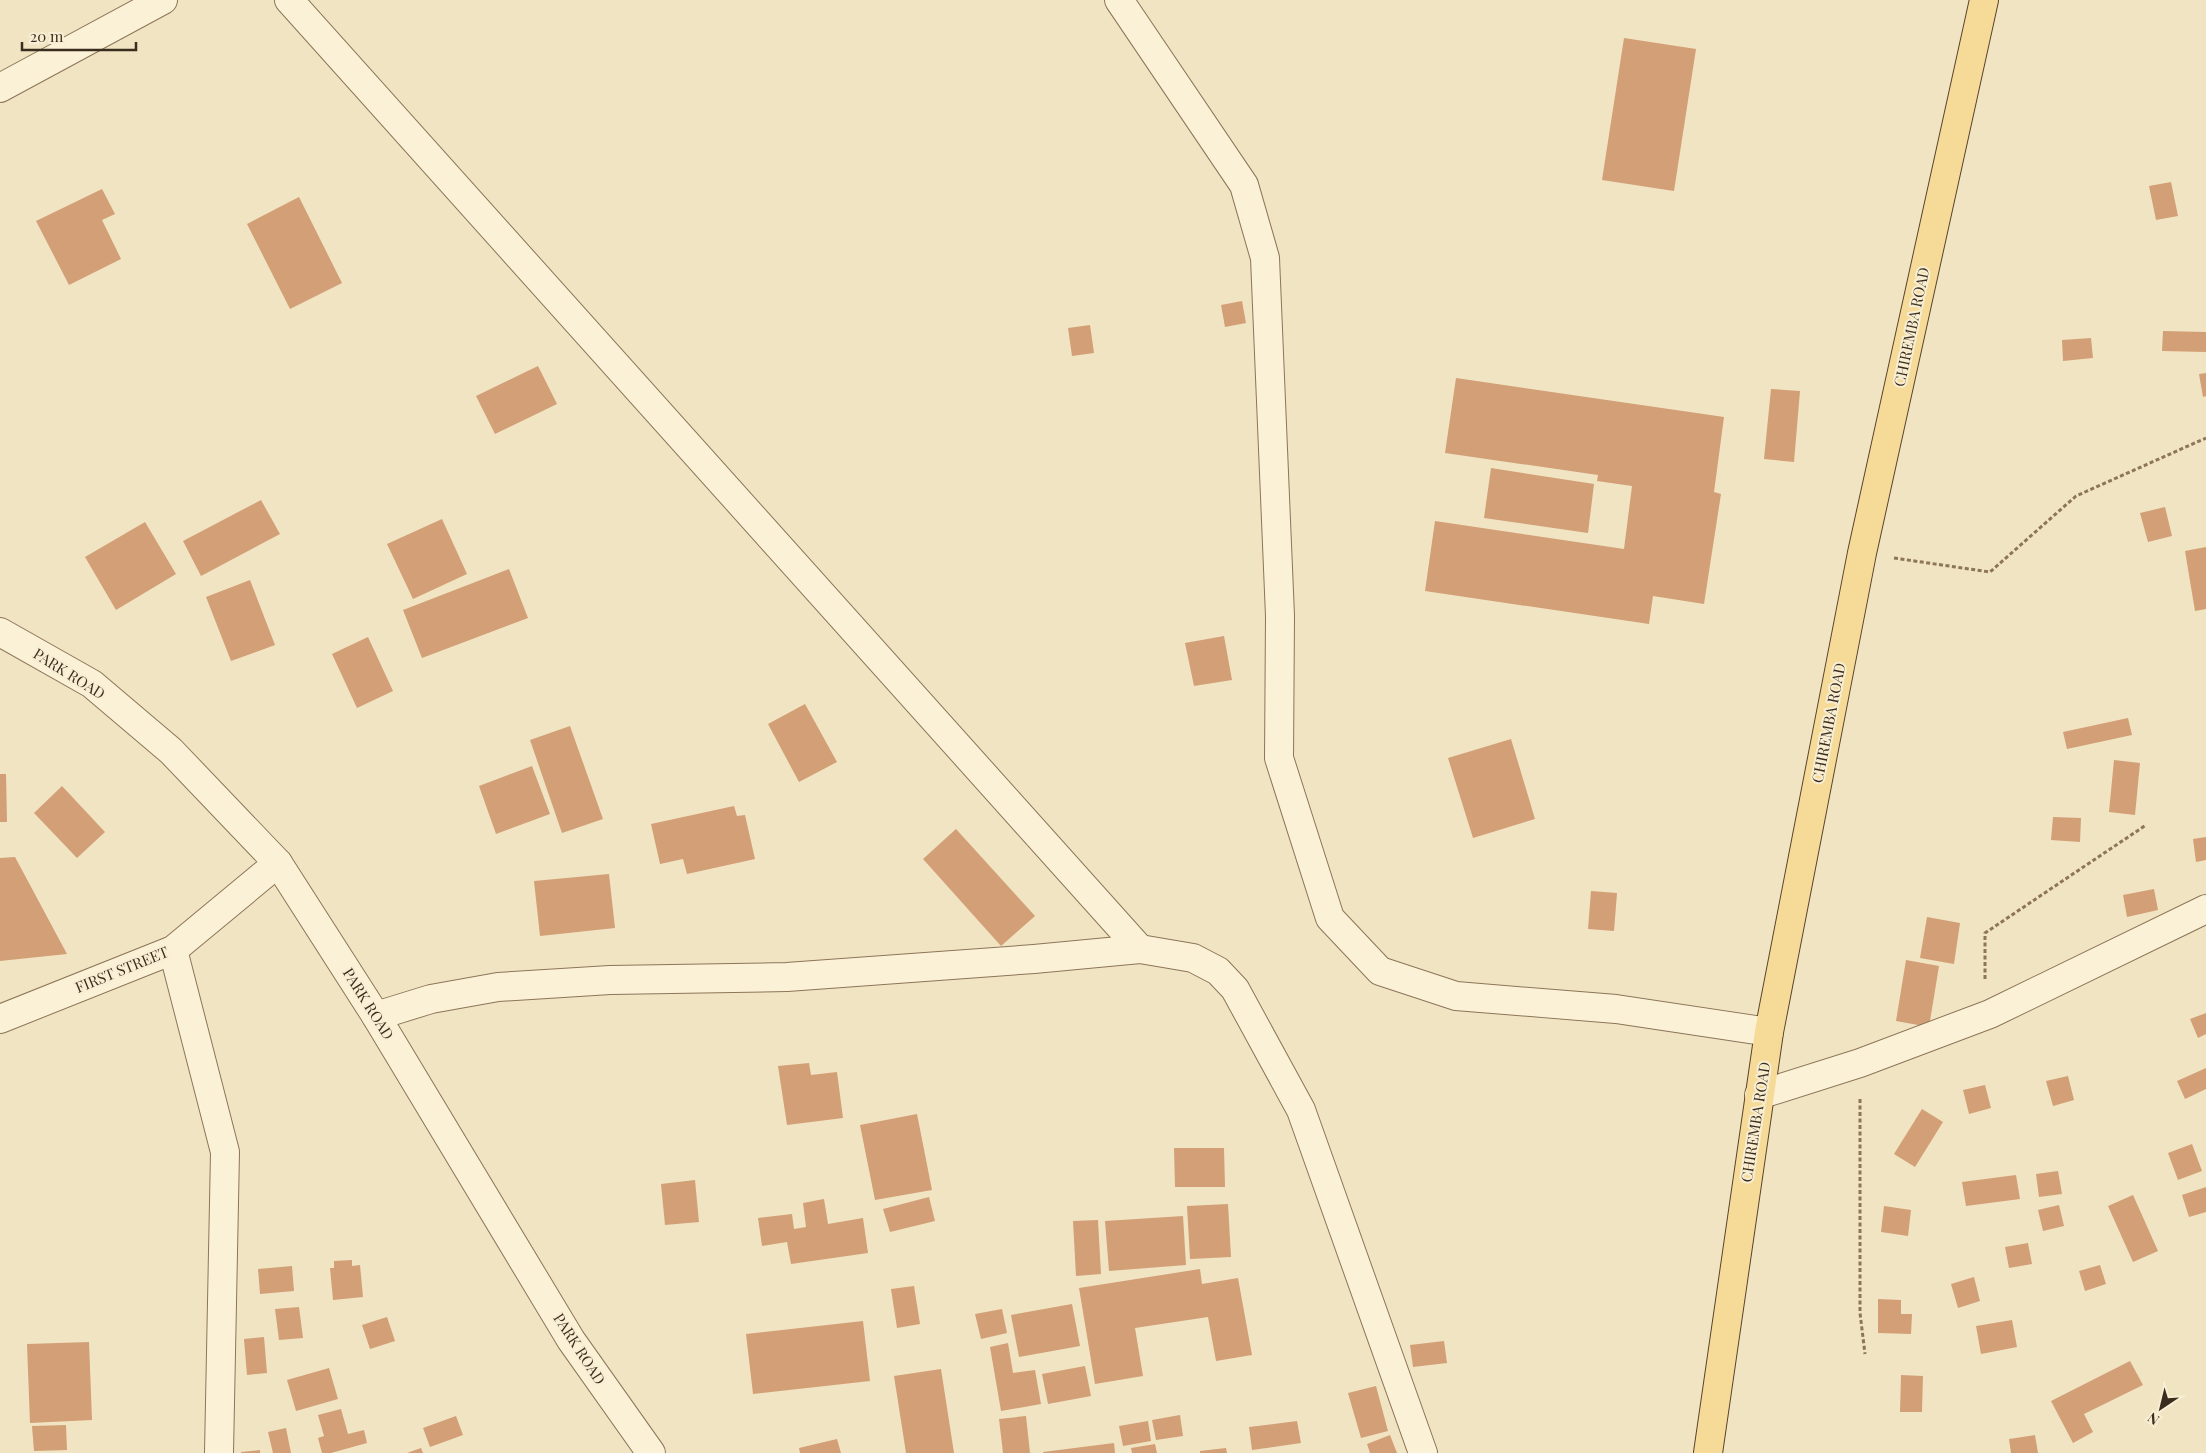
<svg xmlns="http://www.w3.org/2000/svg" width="2206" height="1453" font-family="'Playfair Display',serif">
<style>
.building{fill:#d29f76}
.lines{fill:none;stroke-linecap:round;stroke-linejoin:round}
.minor-casing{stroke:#8c7558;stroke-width:30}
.major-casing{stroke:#5a432d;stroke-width:30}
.path{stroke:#8c7558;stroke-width:3;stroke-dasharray:4 2.5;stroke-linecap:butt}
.minor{stroke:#fbf1d7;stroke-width:28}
.major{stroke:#f6db98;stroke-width:28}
.labels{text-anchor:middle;stroke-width:4;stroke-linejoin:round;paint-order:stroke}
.street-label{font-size:15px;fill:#3b2d1d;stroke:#f8eed3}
</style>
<rect width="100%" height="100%" fill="#f1e4c3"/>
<g class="building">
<polygon points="1624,38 1696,49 1674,191 1602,180"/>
<polygon points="2171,182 2178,216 2156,220 2149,186"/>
<polygon points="102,189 115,214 102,220 121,259 69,285 36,221"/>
<polygon points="299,197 342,283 290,309 247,224"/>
<polygon points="1242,301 1246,323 1225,327 1221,305"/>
<polygon points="1090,325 1094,353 1072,356 1068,328"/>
<polygon points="2163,331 2206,332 2206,352 2162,351"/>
<polygon points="2091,338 2093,358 2063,361 2062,340"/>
<polygon points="538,366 557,404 495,434 476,396"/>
<polygon points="2206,373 2206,396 2203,397 2199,374"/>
<polygon points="1456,378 1724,417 1714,492 1721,494 1704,604 1653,596 1649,624 1425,591 1435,521 1624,549 1632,486 1597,481 1598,475 1445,453"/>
<polygon points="1771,389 1800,391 1794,462 1764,459"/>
<polygon points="1491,468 1594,484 1588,533 1484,518"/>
<polygon points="261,500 280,534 201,576 183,541"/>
<polygon points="2165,507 2172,536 2148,542 2140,513"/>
<polygon points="442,519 467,574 413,599 387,544"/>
<polygon points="145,522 176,574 116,610 85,557"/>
<polygon points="2206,547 2206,609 2195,611 2185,551"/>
<polygon points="509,569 528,618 422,658 403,610"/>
<polygon points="250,580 275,645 231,661 206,597"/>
<polygon points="1224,636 1232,680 1194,686 1185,643"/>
<polygon points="368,637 393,691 357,708 332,654"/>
<polygon points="805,704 837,762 799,782 768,724"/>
<polygon points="2128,718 2132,735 2067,749 2063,732"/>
<polygon points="570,726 603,819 562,833 530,740"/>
<polygon points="1511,739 1535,819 1473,838 1448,758"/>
<polygon points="2114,760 2140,763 2135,815 2109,812"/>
<polygon points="532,766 550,814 496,834 479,786"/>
<polygon points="0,774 6,774 7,822 0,822"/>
<polygon points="62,786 105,832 77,858 34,813"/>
<polygon points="734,806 737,816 745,815 755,859 687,874 683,859 660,864 651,824"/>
<polygon points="2053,817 2081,818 2080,842 2051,840"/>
<polygon points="956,829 1035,916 1001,946 923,859"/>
<polygon points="2206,837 2206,860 2196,862 2193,839"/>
<polygon points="15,857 67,954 0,961 0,858"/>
<polygon points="609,874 615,928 540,936 534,881"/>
<polygon points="2154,889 2158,910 2127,917 2123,895"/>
<polygon points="1591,891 1617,893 1614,931 1588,929"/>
<polygon points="1927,917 1960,923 1954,964 1920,958"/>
<polygon points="1906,960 1939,966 1929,1027 1896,1021"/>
<polygon points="2206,1013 2206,1034 2198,1038 2190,1019"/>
<polygon points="809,1063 811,1075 837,1072 843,1118 787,1125 778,1066"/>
<polygon points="2206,1068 2206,1089 2185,1099 2177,1081"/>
<polygon points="2068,1076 2074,1100 2053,1106 2046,1081"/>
<polygon points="1985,1085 1991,1108 1969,1114 1963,1090"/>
<polygon points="1922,1109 1943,1122 1915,1167 1894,1154"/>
<polygon points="917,1114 932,1190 875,1200 860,1125"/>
<polygon points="2192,1144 2202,1171 2178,1180 2168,1153"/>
<polygon points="1174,1148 1224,1148 1225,1187 1175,1187"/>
<polygon points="2058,1171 2062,1194 2039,1197 2036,1174"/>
<polygon points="2016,1175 2020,1199 1966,1206 1962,1182"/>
<polygon points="695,1180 699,1222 665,1225 661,1184"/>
<polygon points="2206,1187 2206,1212 2189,1217 2182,1195"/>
<polygon points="2133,1195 2158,1251 2133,1262 2108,1206"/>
<polygon points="929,1197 935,1221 890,1232 883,1209"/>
<polygon points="824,1199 828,1224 863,1218 868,1253 791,1264 787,1242 762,1246 758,1218 792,1214 794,1229 806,1227 803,1203"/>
<polygon points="1228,1204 1231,1257 1190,1259 1187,1206"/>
<polygon points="2059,1205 2064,1226 2043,1231 2038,1210"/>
<polygon points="1884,1206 1911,1210 1908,1236 1881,1232"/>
<polygon points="1183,1216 1186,1265 1109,1271 1105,1221"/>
<polygon points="1098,1220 1101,1274 1076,1276 1073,1221"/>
<polygon points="2028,1243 2032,1264 2009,1268 2005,1247"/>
<polygon points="352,1260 352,1266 360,1265 363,1297 333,1300 330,1268 334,1268 334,1261"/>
<polygon points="2100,1265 2106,1284 2085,1291 2079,1271"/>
<polygon points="292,1266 294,1291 260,1294 258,1269"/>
<polygon points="1200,1269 1202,1284 1238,1278 1252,1355 1216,1361 1208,1317 1135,1328 1143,1376 1095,1384 1079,1288"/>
<polygon points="1974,1277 1980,1301 1958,1308 1951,1284"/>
<polygon points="914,1286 920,1324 897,1328 891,1289"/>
<polygon points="1878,1299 1901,1300 1901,1314 1912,1314 1911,1334 1878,1333"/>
<polygon points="1072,1304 1080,1346 1019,1357 1011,1315"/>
<polygon points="299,1307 303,1338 279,1340 275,1309"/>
<polygon points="1002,1309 1007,1333 981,1339 975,1314"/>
<polygon points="387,1317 395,1341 370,1349 362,1325"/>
<polygon points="2012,1320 2017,1347 1981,1354 1976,1326"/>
<polygon points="863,1321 870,1381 753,1394 746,1334"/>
<polygon points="264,1337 267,1373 247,1375 244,1339"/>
<polygon points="1444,1341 1447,1363 1413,1367 1410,1345"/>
<polygon points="89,1342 92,1420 30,1423 27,1344"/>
<polygon points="1008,1343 1013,1373 1035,1370 1041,1404 1001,1411 990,1347"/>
<polygon points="2130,1361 2143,1385 2084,1414 2093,1432 2073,1443 2051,1401"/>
<polygon points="1085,1366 1091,1396 1048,1404 1042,1374"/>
<polygon points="329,1368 338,1399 296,1411 287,1380"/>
<polygon points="941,1369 954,1453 906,1453 894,1376"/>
<polygon points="1901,1375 1923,1376 1922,1412 1900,1412"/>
<polygon points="1376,1386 1388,1431 1361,1438 1348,1393"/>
<polygon points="341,1409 348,1434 364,1430 367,1443 331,1453 322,1453 318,1438 324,1436 318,1415"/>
<polygon points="1180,1415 1183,1436 1156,1440 1152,1420"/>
<polygon points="456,1416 463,1435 430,1447 423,1428"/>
<polygon points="1026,1416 1030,1453 1003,1453 999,1419"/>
<polygon points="1148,1421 1151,1441 1123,1446 1119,1426"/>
<polygon points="1297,1421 1301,1443 1252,1450 1249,1427"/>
<polygon points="66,1425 67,1450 34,1451 32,1426"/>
<polygon points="286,1428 291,1453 273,1453 268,1432"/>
<polygon points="1390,1435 1397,1453 1370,1453 1367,1444"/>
<polygon points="2035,1435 2038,1453 2011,1453 2009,1439"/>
<polygon points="837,1439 841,1453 800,1453 799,1448"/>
<polygon points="1114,1443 1115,1453 1043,1453 1043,1452"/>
<polygon points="1155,1444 1157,1453 1132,1453 1131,1448"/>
<polygon points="421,1448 423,1453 407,1453"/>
<polygon points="1226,1448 1227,1453 1200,1453 1200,1451"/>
<polygon points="260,1450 260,1453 241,1453 241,1452"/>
</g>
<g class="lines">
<g class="minor-casing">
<g id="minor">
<polyline points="289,0 1140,949"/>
<polyline points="1119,0 1244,185 1265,258 1280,616 1279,758 1330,918 1380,971 1456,996 1616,1009 1769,1032"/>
<polyline points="0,88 163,0"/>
<polyline points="0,632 92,684 171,751 278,863 376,1016 571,1340 651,1453"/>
<polyline points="173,950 225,1152 219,1453"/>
<polyline points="376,1016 431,999 498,987 610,980 787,977 1034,959 1140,949 1193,958 1218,971 1235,989 1301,1110 1423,1453"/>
<polyline points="0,1019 173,950 278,863"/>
<polyline points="1759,1095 1860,1063 1990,1014 2206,909"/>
</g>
</g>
<g class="major-casing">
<polyline id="major" points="1708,1453 1769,1032 1862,553 1984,0"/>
</g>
<g class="path">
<polyline points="1894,558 1990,572 2076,496 2206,438"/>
<polyline points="1985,979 1985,933 2146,825"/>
<polyline points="1860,1099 1860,1313 1865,1354"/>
</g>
<use href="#minor" class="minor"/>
<use href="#major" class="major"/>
</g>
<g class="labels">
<g class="street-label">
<text transform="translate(1912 327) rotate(-78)" y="5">CHIREMBA ROAD</text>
<text transform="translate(69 674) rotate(32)" y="5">PARK ROAD</text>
<text transform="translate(1829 723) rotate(-79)" y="5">CHIREMBA ROAD</text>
<text transform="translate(122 970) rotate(-22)" y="5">FIRST STREET</text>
<text transform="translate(368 1004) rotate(58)" y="5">PARK ROAD</text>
<text transform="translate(1756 1122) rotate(-81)" y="5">CHIREMBA ROAD</text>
<text transform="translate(579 1349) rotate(57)" y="5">PARK ROAD</text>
</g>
</g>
<g transform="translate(2161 1408) rotate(215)" stroke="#f8eed3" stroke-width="4" paint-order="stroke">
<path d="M0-4L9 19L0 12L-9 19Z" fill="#3b2d1d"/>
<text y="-8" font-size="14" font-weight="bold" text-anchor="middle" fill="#3b2d1d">N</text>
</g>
<path d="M22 42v8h114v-8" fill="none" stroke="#3b2d1d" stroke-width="2.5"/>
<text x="30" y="42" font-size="15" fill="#3b2d1d" stroke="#f8eed3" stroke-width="4" paint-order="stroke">20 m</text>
</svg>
